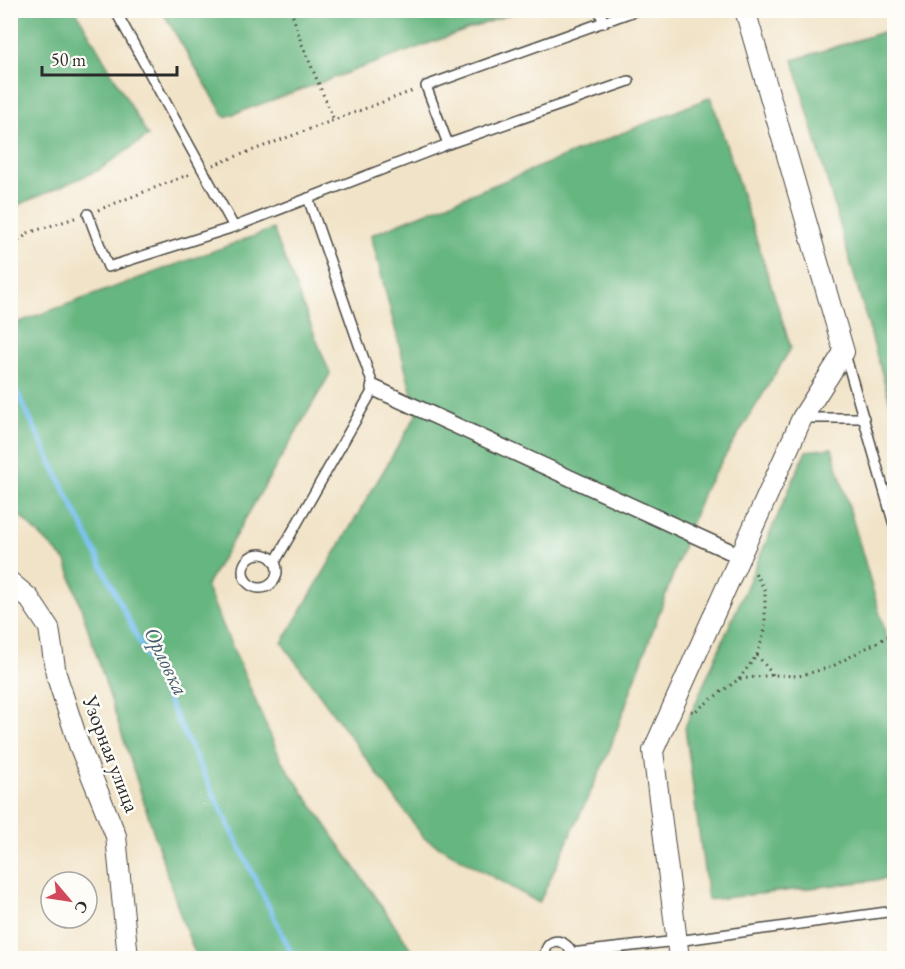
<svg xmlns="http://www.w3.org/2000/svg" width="905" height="969" font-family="'EB Garamond',serif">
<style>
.forest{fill:#66b680;stroke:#487056;stroke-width:1.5}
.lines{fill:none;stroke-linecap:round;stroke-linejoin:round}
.stream{stroke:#77c0f0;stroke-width:5}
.service-casing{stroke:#494742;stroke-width:12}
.pedestrian-casing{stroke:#494742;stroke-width:18}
.minor-casing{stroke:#494742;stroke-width:22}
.path{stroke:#494742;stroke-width:3;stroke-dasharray:1.5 4.5;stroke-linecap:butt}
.service{stroke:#fff;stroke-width:9}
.pedestrian{stroke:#fff;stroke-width:15}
.minor{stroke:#fff;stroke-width:20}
.labels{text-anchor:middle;stroke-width:5;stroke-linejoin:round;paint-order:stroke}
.street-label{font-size:21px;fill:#2b2b2b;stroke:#fdfcf7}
.water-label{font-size:22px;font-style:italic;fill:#465f70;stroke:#fdfcf7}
</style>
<rect width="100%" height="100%" fill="#fdfcf7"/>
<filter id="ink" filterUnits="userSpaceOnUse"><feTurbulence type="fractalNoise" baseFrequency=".0167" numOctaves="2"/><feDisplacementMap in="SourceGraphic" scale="12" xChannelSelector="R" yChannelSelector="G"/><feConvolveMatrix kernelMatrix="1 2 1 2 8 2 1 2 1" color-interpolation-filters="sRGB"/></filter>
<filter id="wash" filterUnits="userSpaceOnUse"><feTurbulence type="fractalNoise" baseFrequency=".008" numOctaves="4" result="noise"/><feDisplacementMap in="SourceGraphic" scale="24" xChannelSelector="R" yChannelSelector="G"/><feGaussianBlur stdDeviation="1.35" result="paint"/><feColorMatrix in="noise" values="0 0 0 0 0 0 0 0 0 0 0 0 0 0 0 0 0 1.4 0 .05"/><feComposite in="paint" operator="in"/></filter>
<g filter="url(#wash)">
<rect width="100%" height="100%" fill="#f1e3c7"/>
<g class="forest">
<polygon points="11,10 76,11 148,136 99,170 11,208"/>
<polygon points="162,11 519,11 225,117"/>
<polygon points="883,32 894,71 894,416 793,60"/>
<polygon points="711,97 791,348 703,492 608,754 539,903 424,838 282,643 417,414 371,235"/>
<polygon points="273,229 330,374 206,586 281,760 417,958 197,958 182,920 66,561 11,507 11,325"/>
<polygon points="832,448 894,663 894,878 708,900 685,727 806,451"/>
</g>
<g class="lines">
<polyline class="stream" points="10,378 294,958"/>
</g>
</g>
<g filter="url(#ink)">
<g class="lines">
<g class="service-casing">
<g id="service">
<polyline points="115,10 234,227"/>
<polyline points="600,10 603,23"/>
<polyline points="448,144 426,86 637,10"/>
<polyline points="88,214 108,267 234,227 448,144 629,81"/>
<polyline points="845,354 894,525"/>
<polyline points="802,418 864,418"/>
<circle cx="260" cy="571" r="17"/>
<polyline points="275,562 374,388 308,198"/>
<polyline points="571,953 677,941 894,911"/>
<path d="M545,958C544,941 559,935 570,949V958"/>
</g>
</g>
<g class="pedestrian-casing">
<polyline id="pedestrian" points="374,388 740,556"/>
</g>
<g class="minor-casing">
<g id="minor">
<polyline points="10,582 29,598 49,628 56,674 79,745 116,836 128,958"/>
<polyline points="679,958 653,751 802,418 844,352 745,10"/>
</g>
</g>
<g class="path">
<polyline points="291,10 301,42 334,120"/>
<polyline points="213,165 415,90"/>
<polyline points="98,210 190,174"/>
<polyline points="10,249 28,233 75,218"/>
<polyline points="757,655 773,675"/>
<polyline points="739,679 757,655 765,630 765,590 754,571"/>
<polyline points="691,711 694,712 739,679 773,675 799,676 831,667 894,633"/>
</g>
<use href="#service" class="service"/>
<use href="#pedestrian" class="pedestrian"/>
<use href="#minor" class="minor"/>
</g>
</g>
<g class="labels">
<g class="street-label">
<text transform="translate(111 754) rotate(69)" y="7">Узорная улица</text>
</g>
<g class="water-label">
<text transform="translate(167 661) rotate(64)" y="8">Орловка</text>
</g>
</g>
<rect width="905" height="969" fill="none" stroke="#fdfcf7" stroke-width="36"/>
<g transform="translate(69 900) rotate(119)"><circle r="28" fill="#fdfcf7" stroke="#a9a8a5" stroke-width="1.5"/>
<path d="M0-4.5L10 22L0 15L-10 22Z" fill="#d1495b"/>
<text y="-9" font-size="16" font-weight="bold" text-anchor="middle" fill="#2b2b2b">С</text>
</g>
<path d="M42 66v9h135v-9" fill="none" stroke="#2b2b2b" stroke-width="3"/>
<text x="51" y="66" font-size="18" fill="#2b2b2b" stroke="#fdfcf7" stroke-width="4.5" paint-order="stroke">50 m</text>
</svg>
